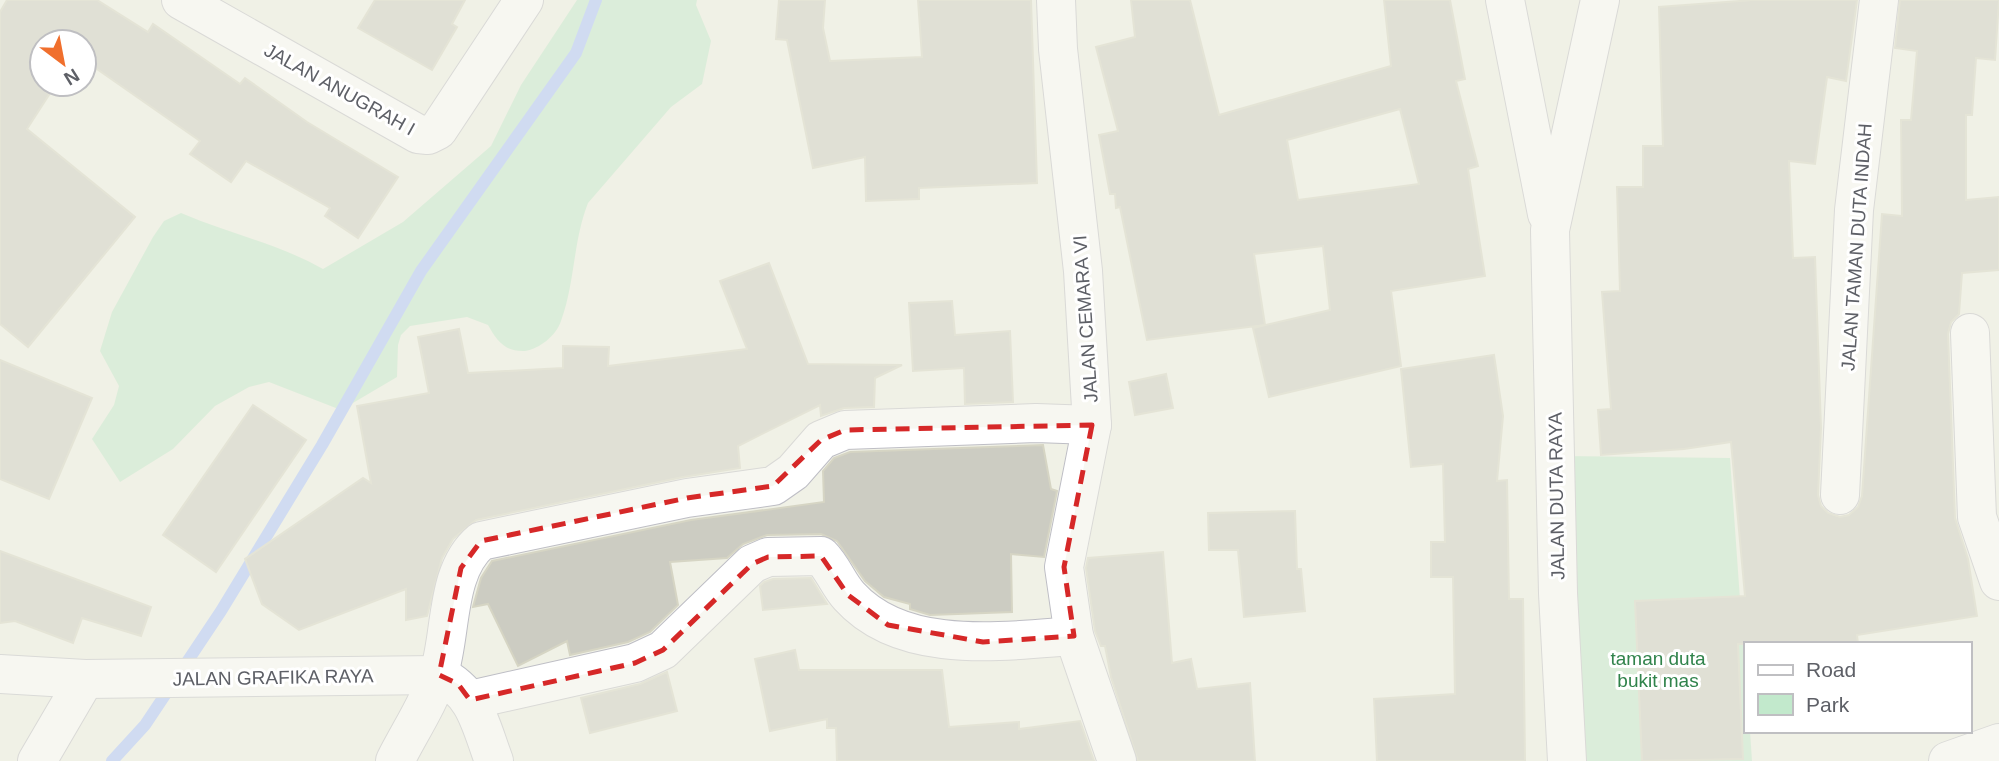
<svg xmlns="http://www.w3.org/2000/svg" width="1999" height="761" font-family="Helvetica,sans-serif">
<style>
.green{fill:#c2e9cc}
.lines{fill:none;stroke-linecap:round;stroke-linejoin:round}
.stream{stroke:#a8c2ff;stroke-width:12}
.building{fill:#ccccc2;stroke:#d6d5c4;stroke-width:2;fill-rule:evenodd}
.street-casing{stroke:#bebec5;stroke-width:40}
.secondary-casing{stroke:#bfc0c7;stroke-width:40}
.street{stroke:#fff;stroke-width:38}
.secondary{stroke:#fff;stroke-width:38}
.marked{fill:none;stroke:#d62828;stroke-width:5;stroke-dasharray:14 9;stroke-linejoin:round}
.labels{text-anchor:middle;stroke-width:6;stroke-linejoin:round;paint-order:stroke}
.street-label{font-size:19px;fill:#5e6067;stroke:#fff}
.park-label{font-size:19px;fill:#30834b;stroke:#fff}
</style>
<rect width="100%" height="100%" fill="#f0f1e6"/>
<g class="green">
<path d="M577,0H697L696,5L711,41L702,84L671,107L588,203C573,241 575,283 561,321C556,336 539,349 525,351C505,352 497,341 488,325L467,317L410,326L401,335L398,345L397,377L341,410L269,382L249,387L215,406L173,449L120,482L92,439L114,405L119,386L100,351L112,312L153,237L164,221L181,213C228,233 279,244 323,269L403,222L491,146L521,85Z"/>
<polygon points="1563,456 1730,458 1745,670 1745,731 1750,731 1752,761 1575,761"/>
</g>
<g class="lines">
<g class="stream">
<polyline points="181,671 221,611 322,445 421,271 576,53 596,0"/>
<polyline points="112,761 145,725 171,686"/>
</g>
</g>
<g class="building">
<polygon points="7,0 97,0 148,32 153,24 240,84 245,78 307,122 398,177 358,238 325,216 330,208 246,161 231,182 190,154 200,141 84,60 84,42 42,42 42,84 56,84 27,129 135,217 28,347 0,324 0,12"/>
<polygon points="375,0 465,0 452,24 457,27 432,70 358,28"/>
<polygon points="779,0 825,0 823,28 830,61 922,57 918,0 1031,0 1037,183 919,188 919,199 866,201 865,157 813,168 787,40 776,39"/>
<path d="M1131,0H1190L1219,115L1391,66L1384,0H1450L1465,79L1456,81L1478,166L1468,169L1485,276L1391,291L1401,366L1269,397L1253,328L1330,310L1323,246L1254,254L1265,325L1147,340L1120,207L1116,208L1115,194H1110L1099,135L1118,131L1096,47L1135,37ZM1400,109L1419,184L1298,200L1287,140Z"/>
<polygon points="1753,0 1857,0 1846,81 1827,77 1815,164 1789,161 1793,258 1815,257 1821,428 1818,495 1821,506 1828,513 1840,517 1849,515 1858,507 1862,496 1882,214 1902,216 1901,120 1911,120 1917,51 1895,48 1900,0 1999,0 1995,60 1976,58 1972,115 1966,115 1966,200 1999,197 1999,270 1962,273 1959,314 1951,322 1948,334 1955,518 1968,559 1977,616 1857,635 1858,644 1738,644 1743,759 1642,761 1635,601 1745,596 1731,442 1684,449 1601,455 1598,410 1611,409 1602,292 1620,291 1617,187 1643,187 1643,146 1663,146 1659,7"/>
<polygon points="769,263 808,364 902,365 875,378 874,407 844,408 821,416 820,405 738,446 740,468 683,477 476,520 453,539 442,558 427,616 406,620 406,589 299,630 262,604 245,559 363,478 371,483 357,406 429,393 418,337 459,329 468,373 563,368 563,346 609,347 608,366 747,349 720,281"/>
<polygon points="952,301 955,335 1010,331 1013,402 965,404 964,368 913,371 909,303"/>
<polygon points="1494,355 1503,416 1497,481 1507,480 1509,599 1523,599 1525,761 1377,761 1374,699 1455,694 1453,577 1431,577 1431,542 1445,542 1443,464 1411,467 1401,369"/>
<polygon points="0,360 92,398 49,499 0,479"/>
<polygon points="1166,374 1173,408 1135,415 1129,382"/>
<polygon points="253,405 306,440 216,572 163,535"/>
<polygon points="1043,445 1051,489 1057,491 1044,557 1011,554 1012,612 930,615 910,609 910,604 884,597 865,581 837,541 821,534 767,535 743,544 727,558 670,562 678,605 650,632 628,642 570,655 567,641 518,666 488,604 473,607 481,578 492,561 691,520 824,502 823,471 834,458 850,452"/>
<polygon points="1295,511 1297,569 1301,569 1305,611 1244,617 1238,550 1209,550 1208,513"/>
<polygon points="0,551 151,607 141,636 82,618 73,643 15,621 0,623"/>
<polygon points="1163,552 1172,663 1191,659 1197,689 1250,683 1255,761 1138,761 1111,677 1105,646 1101,646 1095,631 1086,568 1088,558"/>
<polygon points="811,578 827,604 763,610 760,586 764,582 773,579"/>
<polygon points="795,650 799,670 942,670 949,727 1019,722 1019,729 1080,721 1094,761 837,761 836,728 827,728 827,719 770,731 755,659"/>
<polygon points="667,672 677,711 590,733 581,698 640,684"/>
</g>
<g class="lines">
<g class="street-casing">
<g id="street">
<polyline points="181,0 418,134 428,135 438,130 524,0"/>
<polyline points="1056,0 1058,49 1083,271 1092,425 1064,567 1074,636 1117,761"/>
<polyline points="1505,0 1547,214"/>
<polyline points="1970,333 1977,517 1999,581"/>
<polyline points="1840,495 1854,210 1879,0"/>
<path d="M470,700L635,663L663,650L752,564L768,557L821,556C833,568 838,584 849,596C903,656 1003,641 1074,636"/>
<polyline points="37,761 85,679"/>
<path d="M395,761C409,733 429,703 439,673C452,632 445,571 481,541L687,498L773,486L793,472L821,440L845,430L1036,423L1092,425"/>
<polyline points="1567,761 1558,593 1550,230 1600,0"/>
</g>
</g>
<g class="secondary-casing">
<g id="secondary">
<path d="M0,674L85,679L439,675C476,693 480,724 494,761"/>
<polyline points="1948,761 1999,743"/>
</g>
</g>
<use href="#street" class="street"/>
<use href="#secondary" class="secondary"/>
</g>
<path d="M0 0H1999V761H0ZM1092,425L1064,567L1074,636L983,642L888,625L848,595L821,556L768,557L752,564L663,650L635,663L470,700L458,684L439,675L461,568L481,541L687,498L773,486L821,440L845,430Z" fill="#f0f1e6" fill-opacity=".55" fill-rule="evenodd"/>
<path class="marked" d="M1092,425L1064,567L1074,636L983,642L888,625L848,595L821,556L768,557L752,564L663,650L635,663L470,700L458,684L439,675L461,568L481,541L687,498L773,486L821,440L845,430Z"/>
<g class="labels">
<g class="street-label">
<text transform="translate(340 89) rotate(29)" y="7">JALAN ANUGRAH I</text>
<text transform="translate(1856 247) rotate(-86)" y="7">JALAN TAMAN DUTA INDAH</text>
<text transform="translate(1085 319) rotate(-94)" y="7">JALAN CEMARA VI</text>
<text transform="translate(1556 496) rotate(-91)" y="7">JALAN DUTA RAYA</text>
<text transform="translate(273 677) rotate(-1)" y="7">JALAN GRAFIKA RAYA</text>
</g>
<g class="park-label">
<text x="1658" y="665">taman duta<tspan x="1658" dy="22">bukit mas</tspan></text>
</g>
</g>
<rect x="1744" y="642" width="228" height="91" fill="#ffffff" stroke="#bfbfc2" stroke-width="2"/>
<rect x="1758" y="665" width="35" height="10" fill="#ffffff" stroke="#bfbfc2" stroke-width="2"/>
<text x="1806" y="677" font-size="21" fill="#5e6067">Road</text>
<rect x="1758" y="694" width="35" height="21" fill="#c2e9cc" stroke="#bfbfc2" stroke-width="2"/>
<text x="1806" y="712" font-size="21" fill="#5e6067">Park</text>
<g transform="translate(63 63) rotate(148)"><circle r="33" fill="#ffffff" stroke="#bfbfc2" stroke-width="2"/>
<path d="M0-5L12 26L0 18L-12 26Z" fill="#f06f2d"/>
<text y="-10" font-size="19" font-weight="bold" text-anchor="middle" fill="#5e6067">N</text>
</g>
</svg>
